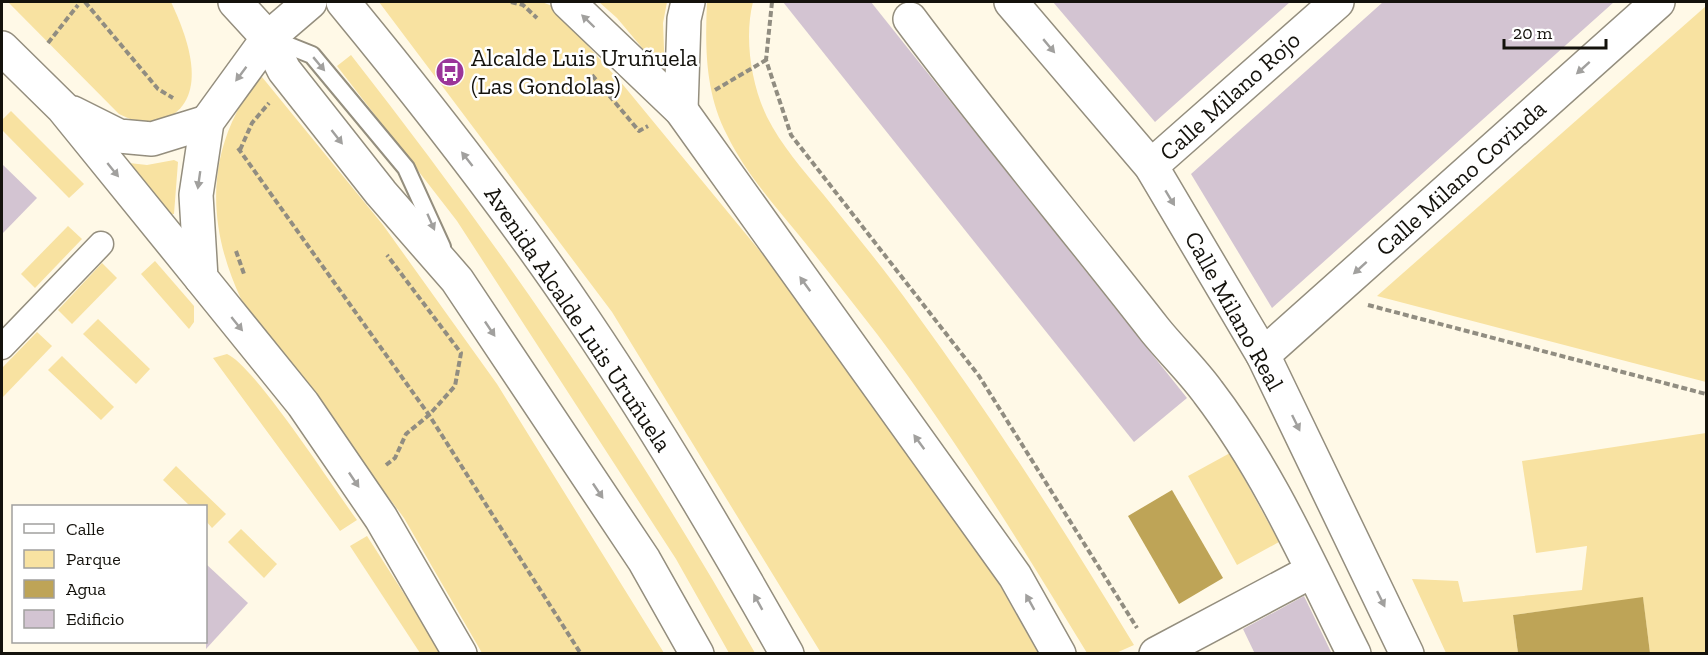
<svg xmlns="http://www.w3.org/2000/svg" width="1708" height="655" font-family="'Zilla Slab',serif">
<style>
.green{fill:#f8e2a1}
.water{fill:#bea457}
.building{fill:#d3c4d2}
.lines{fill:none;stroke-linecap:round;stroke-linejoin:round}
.service-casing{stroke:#948e7e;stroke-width:20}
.pedestrian-casing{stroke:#948e7e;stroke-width:27}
.minor-casing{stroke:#948e7e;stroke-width:36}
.tertiary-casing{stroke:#948e7e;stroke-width:36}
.primary-casing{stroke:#948e7e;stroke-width:36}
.path{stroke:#918d81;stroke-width:4;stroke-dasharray:6 3;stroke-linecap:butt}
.service{stroke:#fff;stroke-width:16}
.pedestrian{stroke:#fff;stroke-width:24}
.minor{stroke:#fff;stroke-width:33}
.tertiary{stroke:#fff;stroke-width:33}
.primary{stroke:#fff;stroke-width:33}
.oneway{fill:#a1a09e}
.labels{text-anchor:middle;stroke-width:5;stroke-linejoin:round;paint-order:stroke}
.poi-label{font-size:24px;fill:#14120c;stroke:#fff;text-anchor:start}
.street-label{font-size:24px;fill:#14120c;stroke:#fff}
</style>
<rect width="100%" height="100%" fill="#fff9e7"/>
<g class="green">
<path d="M8,2H171C186,34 209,92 171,116C153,127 137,123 119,114Z"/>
<polygon points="379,2 542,2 552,6 624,86 801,301 970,532 1038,653 821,653 612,312"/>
<polygon points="599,2 667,2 663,23 665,75 617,18"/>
<path d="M707,2H753C744,37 751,84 767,117C781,145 803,170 823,194C854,233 886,271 915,312C994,420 1065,531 1134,645L1116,653H1087C1021,545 954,436 877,334C851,301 825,267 798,234C772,202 745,172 727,135C705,93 705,47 707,2Z"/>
<polygon points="1706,6 1706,382 1377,296"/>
<path d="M351,55C500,245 636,443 755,653H729L676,559L457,221L337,66Z"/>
<path d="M262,77L383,225L497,384L664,653H482L404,518L241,299C214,241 206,181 232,122C240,105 248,88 262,77Z"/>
<polygon points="11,111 84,184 69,198 2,130 2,120"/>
<polygon points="174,160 178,162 174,214 167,214 126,169 129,163 147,165"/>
<polygon points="68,226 82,239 35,288 21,274"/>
<polygon points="155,261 194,306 194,322 189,329 141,274"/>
<polygon points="102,263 117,278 72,324 58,310"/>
<polygon points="98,319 150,369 136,384 83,334"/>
<polygon points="37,332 52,346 2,398 2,368"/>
<path d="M227,354C254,365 334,489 357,520L340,531L213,358Z"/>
<polygon points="62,356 114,407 101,420 48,370"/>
<polygon points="1706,433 1706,653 1650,653 1643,598 1513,615 1518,653 1446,653 1412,579 1458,581 1463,602 1582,590 1587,546 1536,553 1522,461"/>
<polygon points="1230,453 1279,542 1237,565 1188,476"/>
<polygon points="176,466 226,514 212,528 206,521 206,506 190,506 163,480"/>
<polygon points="241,529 277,564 264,578 228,542"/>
<polygon points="367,536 442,653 420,653 350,546"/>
</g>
<g class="water">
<polygon points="1172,490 1223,578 1179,604 1128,516"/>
<polygon points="1643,597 1650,653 1518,653 1513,615"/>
</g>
<g class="building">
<polygon points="783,2 871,2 1187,398 1134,442"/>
<polygon points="1053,2 1290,2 1155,122"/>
<polygon points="1383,2 1614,2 1272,308 1191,174"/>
<polygon points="2,164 37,198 2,234"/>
<polygon points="206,564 248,603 206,649"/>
<polygon points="1304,596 1332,654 1255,654 1243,629"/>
</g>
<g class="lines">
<g class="service-casing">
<polyline id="service" points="272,39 312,55 406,168 442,247"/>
</g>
<g class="pedestrian-casing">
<polyline id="pedestrian" points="2,347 101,244"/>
</g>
<g class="minor-casing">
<g id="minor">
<polyline points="1011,2 1151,166 1263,355 1407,654"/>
<path d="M910,19C989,125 1074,226 1155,330C1172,351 1192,370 1208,392C1269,472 1309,564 1354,654"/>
<polyline points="2,48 63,108 201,278"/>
<polyline points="73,113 119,136 152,139 207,122"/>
<polyline points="1151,166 1337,2"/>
<polyline points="1263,355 1658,2"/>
<polyline points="1156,654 1312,571"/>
</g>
</g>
<g class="tertiary-casing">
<g id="tertiary">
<polyline points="310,2 268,38 207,122 196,195 201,278 303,404 381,518 460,654"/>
<polyline points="568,2 681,110 1015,576 1059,654"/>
<polyline points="681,110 684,19 688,2"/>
</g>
</g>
<g class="primary-casing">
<g id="primary">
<polyline points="235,2 268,38 284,70 381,193 457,280 644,560 697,654"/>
<path d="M343,2C427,104 510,210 584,320C657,428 723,540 787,654"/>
</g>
</g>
<g class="path">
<polyline points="85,2 158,89 173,98"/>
<polyline points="511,2 523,5 537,18"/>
<polyline points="772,2 766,60 791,135 979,376 1137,628"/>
<polyline points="48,43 78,5"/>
<polyline points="592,75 639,131 648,126"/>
<polyline points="715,90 766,60"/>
<polyline points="238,148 429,415 581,654"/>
<polyline points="240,150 252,123 269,103"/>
<polyline points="236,251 244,274"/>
<polyline points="1368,305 1706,394"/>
<polyline points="386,465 395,458 406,434 429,415 455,386 461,353 387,255"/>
</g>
<use href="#service" class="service"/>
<use href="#pedestrian" class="pedestrian"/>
<use href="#minor" class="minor"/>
<use href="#tertiary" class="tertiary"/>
<use href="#primary" class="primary"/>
</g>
<defs><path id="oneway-solid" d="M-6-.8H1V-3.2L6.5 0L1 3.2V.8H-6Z" transform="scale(1.5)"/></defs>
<g class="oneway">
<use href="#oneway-solid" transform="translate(588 21) rotate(-136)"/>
<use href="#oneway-solid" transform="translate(1049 46) rotate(50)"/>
<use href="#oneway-solid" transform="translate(319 64) rotate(50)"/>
<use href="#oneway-solid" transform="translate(1583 68) rotate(138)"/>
<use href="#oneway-solid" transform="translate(241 74) rotate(127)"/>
<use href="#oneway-solid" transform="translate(337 137) rotate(52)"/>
<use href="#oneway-solid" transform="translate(467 159) rotate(-128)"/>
<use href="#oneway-solid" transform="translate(113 170) rotate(51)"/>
<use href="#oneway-solid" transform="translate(199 180) rotate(98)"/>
<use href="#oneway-solid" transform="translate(1170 198) rotate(59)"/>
<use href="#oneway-solid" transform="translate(431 222) rotate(66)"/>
<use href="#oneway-solid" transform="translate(1360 268) rotate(138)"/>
<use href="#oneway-solid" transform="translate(805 284) rotate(-126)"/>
<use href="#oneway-solid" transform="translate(237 324) rotate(51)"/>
<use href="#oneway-solid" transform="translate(490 329) rotate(56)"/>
<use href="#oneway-solid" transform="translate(1296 423) rotate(64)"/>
<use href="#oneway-solid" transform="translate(919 442) rotate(-126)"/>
<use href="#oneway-solid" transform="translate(354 480) rotate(56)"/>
<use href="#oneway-solid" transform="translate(598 491) rotate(56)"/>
<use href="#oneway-solid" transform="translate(1381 599) rotate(64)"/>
<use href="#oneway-solid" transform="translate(758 602) rotate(-119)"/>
<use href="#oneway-solid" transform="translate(1030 602) rotate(-119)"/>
</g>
<defs>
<g id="bus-disc" transform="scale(1.5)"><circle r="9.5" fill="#9b3599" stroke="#fff"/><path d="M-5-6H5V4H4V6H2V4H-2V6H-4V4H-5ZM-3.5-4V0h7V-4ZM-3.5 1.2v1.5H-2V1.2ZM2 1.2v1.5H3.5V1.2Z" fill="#fff"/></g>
</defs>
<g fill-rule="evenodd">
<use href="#bus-disc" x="450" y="72"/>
</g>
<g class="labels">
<g class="poi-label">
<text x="471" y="66">Alcalde Luis Uruñuela<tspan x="471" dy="28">(Las Gondolas)</tspan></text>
</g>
<g class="street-label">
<text transform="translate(1230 96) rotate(-42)" y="8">Calle Milano Rojo</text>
<text transform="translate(1461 178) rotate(-42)" y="8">Calle Milano Covinda</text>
<text transform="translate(1234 311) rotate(61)" y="8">Calle Milano Real</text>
<text transform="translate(578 319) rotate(56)" y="8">Avenida Alcalde Luis Uruñuela</text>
</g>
</g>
<rect width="1708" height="655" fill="none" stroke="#14120c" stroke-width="6"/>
<rect x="12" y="505" width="195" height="138" fill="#ffffff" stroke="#a1a09e" stroke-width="1.5"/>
<rect x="24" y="524" width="30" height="9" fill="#ffffff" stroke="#a1a09e" stroke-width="1.5"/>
<text x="66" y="535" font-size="18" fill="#14120c">Calle</text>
<rect x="24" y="550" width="30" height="18" fill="#f8e2a1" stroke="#a1a09e" stroke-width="1.5"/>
<text x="66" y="565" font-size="18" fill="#14120c">Parque</text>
<rect x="24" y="580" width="30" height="18" fill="#bea457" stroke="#a1a09e" stroke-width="1.5"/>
<text x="66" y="595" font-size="18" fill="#14120c">Agua</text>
<rect x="24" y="610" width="30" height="18" fill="#d3c4d2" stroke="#a1a09e" stroke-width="1.5"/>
<text x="66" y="625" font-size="18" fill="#14120c">Edificio</text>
<path d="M1504 39v9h102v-9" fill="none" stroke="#14120c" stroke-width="3"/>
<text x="1513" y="39" font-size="18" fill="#14120c" stroke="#ffffff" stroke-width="4.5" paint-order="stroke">20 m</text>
</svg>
